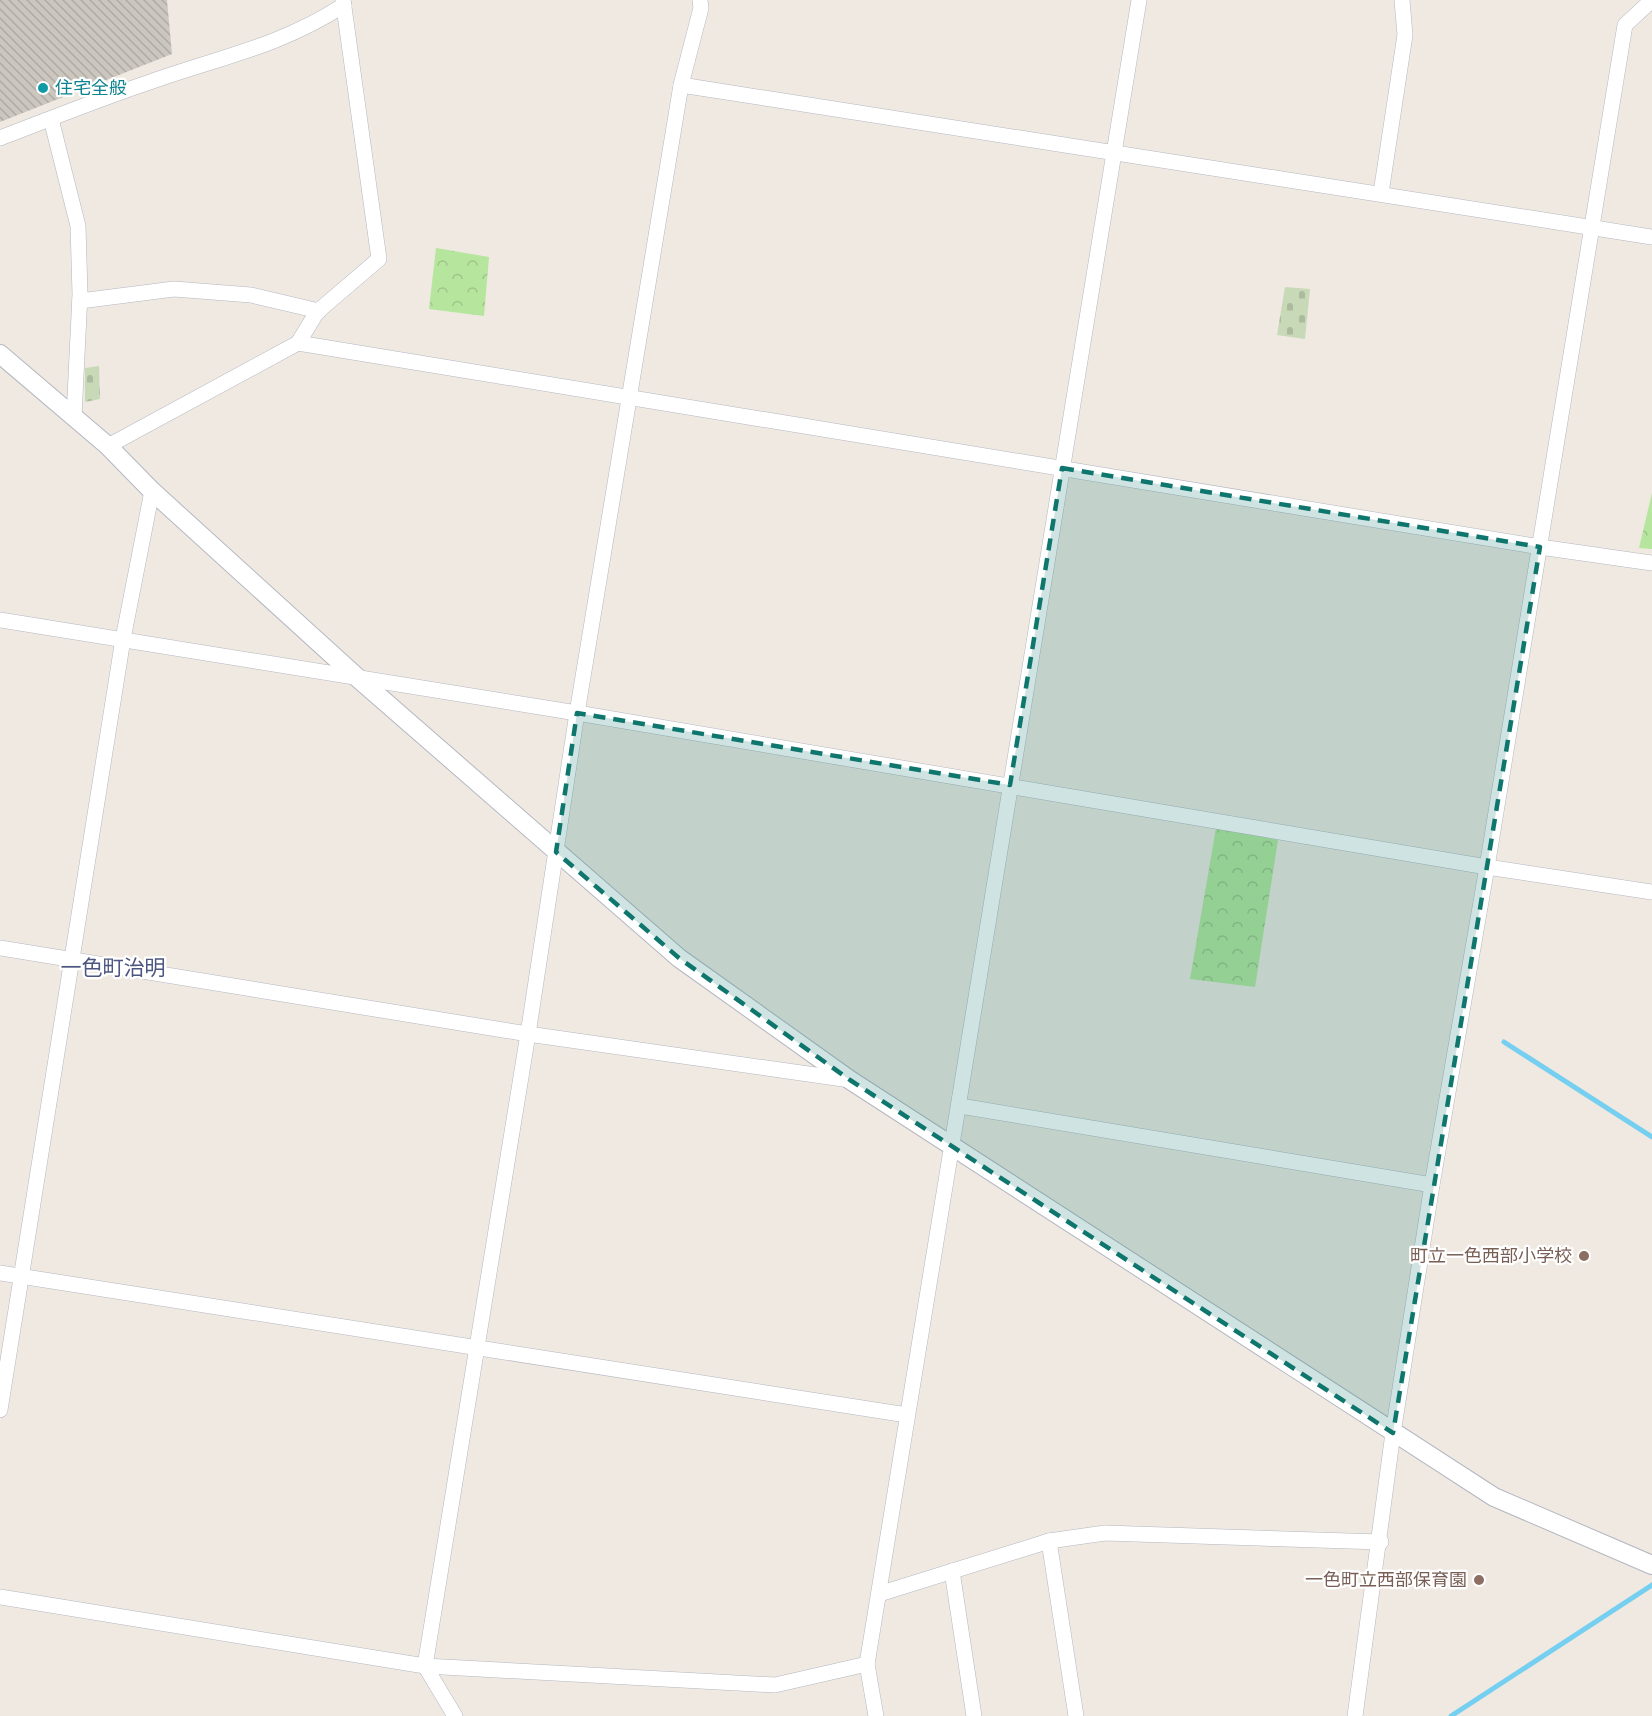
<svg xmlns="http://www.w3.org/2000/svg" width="1652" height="1716" font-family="'Golos Text','Noto Sans JP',sans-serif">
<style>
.forest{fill:url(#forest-crowns)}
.cemetery{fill:url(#cemetery-stones)}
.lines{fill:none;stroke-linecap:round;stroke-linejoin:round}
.stream{stroke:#75cff0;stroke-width:5}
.building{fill:url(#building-back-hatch)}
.minor-casing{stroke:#b4b7c1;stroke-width:16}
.tertiary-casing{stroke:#b4b7c1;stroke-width:20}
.minor{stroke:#fff;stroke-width:15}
.tertiary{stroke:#fff;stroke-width:18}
.marked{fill:#0f766e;fill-opacity:0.2;stroke:#0f766e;stroke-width:4.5;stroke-dasharray:12 8;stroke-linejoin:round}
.culture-dot{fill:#0f9aa8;stroke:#fff;stroke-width:2}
.education-dot{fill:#8d6e63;stroke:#fff;stroke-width:2}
.labels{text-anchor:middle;stroke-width:4.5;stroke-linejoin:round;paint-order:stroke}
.culture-label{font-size:18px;fill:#0d838f;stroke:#fff;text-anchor:start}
.education-label{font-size:18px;fill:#785e54;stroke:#fff;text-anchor:end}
.quarter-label{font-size:21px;fill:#4d5680;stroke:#fff}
</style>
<defs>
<pattern id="forest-crowns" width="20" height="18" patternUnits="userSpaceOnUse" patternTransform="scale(1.5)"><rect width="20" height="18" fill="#b6e59e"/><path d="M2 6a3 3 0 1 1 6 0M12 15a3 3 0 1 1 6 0" fill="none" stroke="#9dc588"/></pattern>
<pattern id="cemetery-stones" width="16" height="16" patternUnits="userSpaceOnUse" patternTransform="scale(1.5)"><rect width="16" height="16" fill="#c8d9b8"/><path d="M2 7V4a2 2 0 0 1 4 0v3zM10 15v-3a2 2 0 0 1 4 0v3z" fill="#acbb9e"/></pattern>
<pattern id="building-back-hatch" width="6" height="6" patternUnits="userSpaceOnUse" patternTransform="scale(1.5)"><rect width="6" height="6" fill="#cbc7bf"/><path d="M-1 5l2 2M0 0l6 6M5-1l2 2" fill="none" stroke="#afaba4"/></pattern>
</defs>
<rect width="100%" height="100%" fill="#efe9e1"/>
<g class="forest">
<polygon points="436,248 489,257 484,316 429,309"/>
<polygon points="1652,493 1652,549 1639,548"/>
<polygon points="1216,828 1278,840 1255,987 1190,979"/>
</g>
<g class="cemetery">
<polygon points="1285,287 1310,289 1305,339 1277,335"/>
<polygon points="99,366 100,399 85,402 85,368"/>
</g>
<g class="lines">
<g class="stream">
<polyline points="1504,1042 1652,1137"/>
<polyline points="1451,1716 1652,1585"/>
</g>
</g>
<polygon class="building" points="0,0 167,0 172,54 0,122"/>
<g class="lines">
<g class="minor-casing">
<g id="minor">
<polyline points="681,85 1652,237"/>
<polyline points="51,119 78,226 80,294 74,417"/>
<path d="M0,138C50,119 99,99 150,82C220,57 279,47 344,5"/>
<polyline points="1381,193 1405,35 1402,0"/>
<polyline points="80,301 174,289 251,295 319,311"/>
<polyline points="298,343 1540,547 1652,563"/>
<polyline points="108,446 298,343 317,312 379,259 343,0"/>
<polyline points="0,620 577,713 1487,867 1652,892"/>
<polyline points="0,948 528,1034 850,1080"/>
<polyline points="960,1106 1432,1185"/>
<polyline points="0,1273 907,1415"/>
<polyline points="0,1410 123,639 152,491"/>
<polyline points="1049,1541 1076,1716"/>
<polyline points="952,1571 974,1716"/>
<polyline points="879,1594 1049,1541 1105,1533 1381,1542"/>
<polyline points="0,1597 425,1666 775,1685 867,1664"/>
<polyline points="455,1716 425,1666 528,1034 577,713 681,85 701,8 700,0"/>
<polyline points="876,1716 867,1664 1139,0"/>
<polyline points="1355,1716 1393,1433 1432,1185 1487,867 1625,25 1652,0"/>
</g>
</g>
<g class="tertiary-casing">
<polyline id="tertiary" points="0,354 108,446 152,491 360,680 679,958 850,1080 1494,1497 1652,1565"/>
</g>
<use href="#minor" class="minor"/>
<use href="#tertiary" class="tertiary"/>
</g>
<path class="marked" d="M1062,468L1540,547L1393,1433L850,1080L679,958L556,852L577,713L1010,785Z"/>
<circle class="culture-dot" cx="43" cy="88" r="6"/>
<g class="education-dot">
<circle cx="1584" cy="1256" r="6"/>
<circle cx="1479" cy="1580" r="6"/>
</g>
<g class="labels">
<g class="culture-label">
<text x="55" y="94">住宅全般</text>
</g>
<g class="education-label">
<text x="1572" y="1262">町立一色西部小学校</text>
<text x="1467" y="1586">一色町立西部保育園</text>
</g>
<g class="quarter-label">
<text x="113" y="975">一色町治明</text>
</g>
</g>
</svg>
